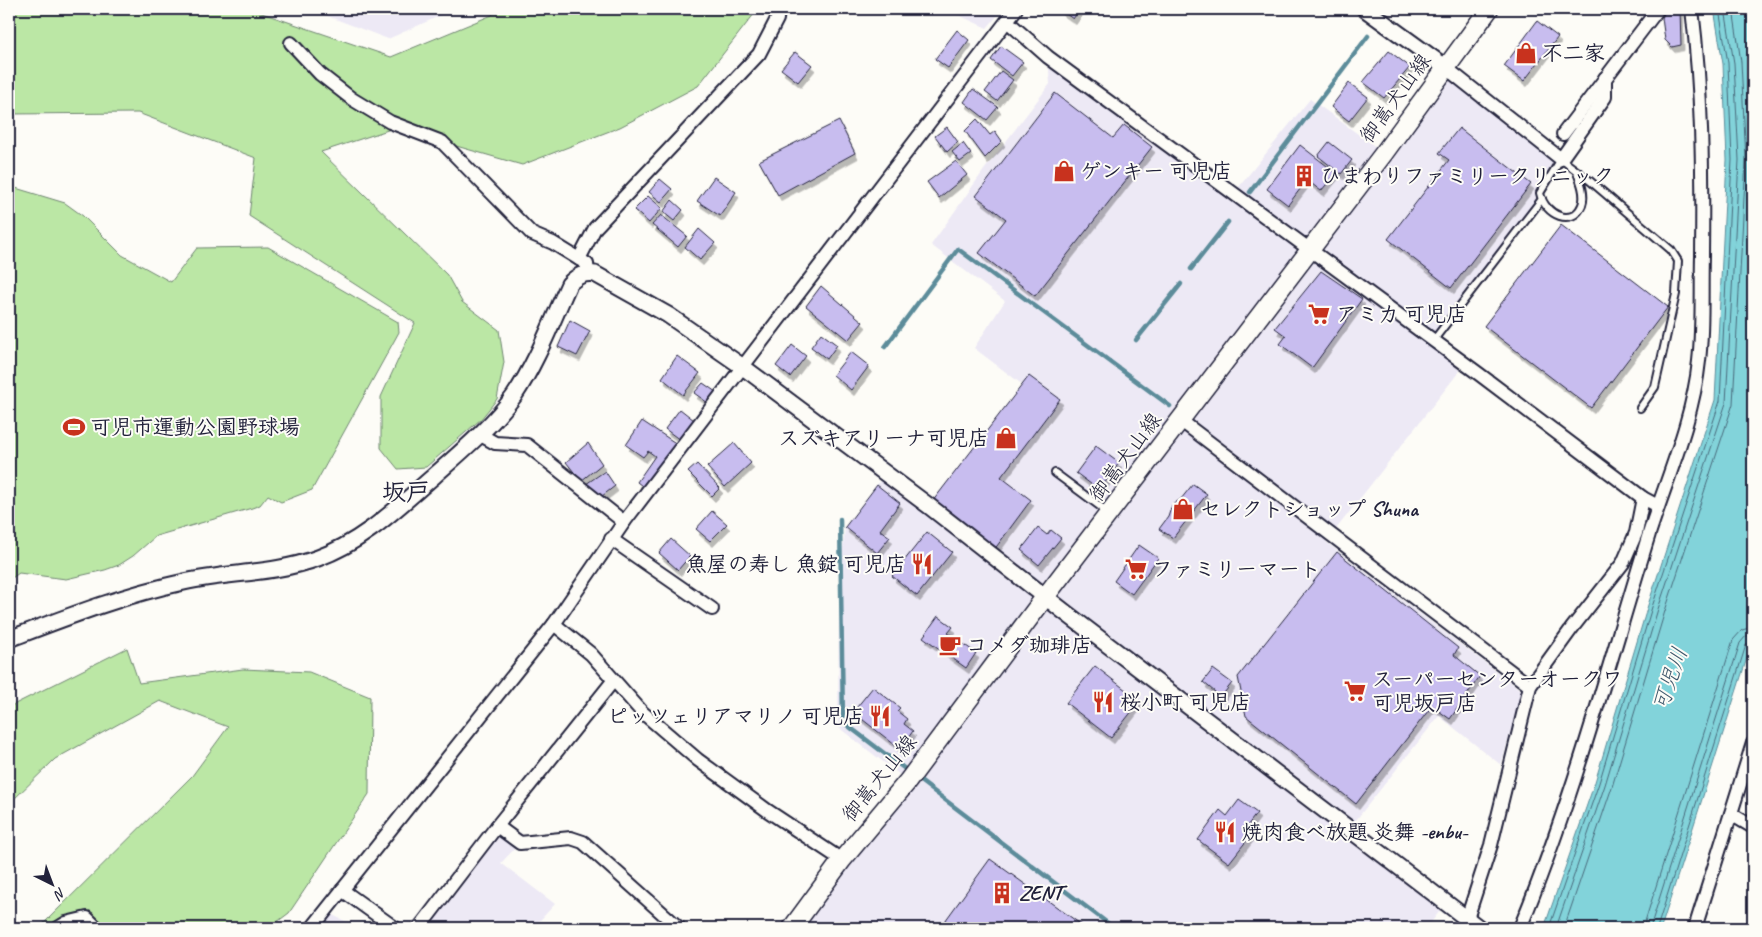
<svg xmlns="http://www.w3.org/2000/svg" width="1762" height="937" font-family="Caveat,'Klee One',sans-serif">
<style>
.built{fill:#ede9f5}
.green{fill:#bbe7a5;stroke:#6e8470}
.water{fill:#82d3da;stroke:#5c8c9a}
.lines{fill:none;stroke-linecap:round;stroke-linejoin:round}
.shore{stroke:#48697b;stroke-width:1}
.stream{stroke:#5c8c9a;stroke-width:4.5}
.building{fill:#c8bdef;stroke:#22223b;filter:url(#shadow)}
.service-casing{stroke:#22223b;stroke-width:10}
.minor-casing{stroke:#22223b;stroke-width:16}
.tertiary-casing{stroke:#22223b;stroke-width:19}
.secondary-casing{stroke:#22223b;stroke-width:21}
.service{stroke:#fdfcf7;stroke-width:6}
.minor{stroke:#fdfcf7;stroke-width:12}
.tertiary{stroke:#fdfcf7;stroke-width:15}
.secondary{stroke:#fdfcf7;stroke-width:18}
.labels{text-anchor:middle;stroke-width:4;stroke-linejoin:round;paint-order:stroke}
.poi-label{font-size:21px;font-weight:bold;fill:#22223b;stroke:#fdfcf7;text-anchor:start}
.street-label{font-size:21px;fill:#22223b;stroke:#fdfcf7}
.water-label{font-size:22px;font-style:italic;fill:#3f576b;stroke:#fdfcf7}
.quarter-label{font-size:24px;font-weight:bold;fill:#22223b;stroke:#fdfcf7}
</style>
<defs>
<filter id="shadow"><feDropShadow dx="3" dy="5.5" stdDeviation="0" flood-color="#0004"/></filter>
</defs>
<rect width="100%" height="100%" fill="#fdfcf7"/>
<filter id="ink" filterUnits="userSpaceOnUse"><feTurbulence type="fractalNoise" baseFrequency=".02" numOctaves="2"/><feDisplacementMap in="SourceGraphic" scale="10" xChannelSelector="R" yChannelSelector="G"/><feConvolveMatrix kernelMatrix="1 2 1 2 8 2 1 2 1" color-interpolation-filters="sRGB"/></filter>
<g filter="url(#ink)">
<g class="built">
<polygon points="309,9 455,9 388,39"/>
<polygon points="945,9 1003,9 987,28"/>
<polygon points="1048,57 1234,193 1310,99 1384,153 1445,67 1561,159 1542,199 1434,340 1465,364 1326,542 1522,691 1501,765 1439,716 1348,830 1445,904 1427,928 792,928 908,781 838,727 839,589 845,527 886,473 929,505 1023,385 974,348 1005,301 931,245 984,170 1050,84"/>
<polygon points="497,826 520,843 501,863 555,904 533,928 419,928"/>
<polygon points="326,912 360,928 312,928"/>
</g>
<g class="green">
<polygon points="9,9 250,9 391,57 492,15 497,9 758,9 698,86 620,127 522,165 394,128 321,152 447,275 462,302 499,330 504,362 497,399 481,419 426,467 398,469 381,448 381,397 415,323 249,216 256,158 138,113 9,114"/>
<polygon points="9,186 65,203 83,216 122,255 171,282 197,248 268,247 398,322 399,332 312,490 281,502 268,495 260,505 252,508 156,536 133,556 119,565 105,570 66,579 19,573 9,580"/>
<polygon points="127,648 139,683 243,669 309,672 370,697 369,794 289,913 269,928 39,928 192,776 228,727 160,701 55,759 9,804 9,707"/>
</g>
<polygon class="water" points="1714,9 1753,9 1753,639 1661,928 1544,928 1595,782 1648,605 1715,400 1727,160 1723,64"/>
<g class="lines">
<g class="shore">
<polyline points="1549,928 1599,783 1652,607 1720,401 1732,160 1728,63 1719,9"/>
<polyline points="1556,928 1605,785 1658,609 1726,403 1739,160 1734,63 1725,9"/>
<polyline points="1564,928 1612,787 1665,611 1733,404 1746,160 1741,62 1733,9"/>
<polyline points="1643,928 1733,640 1742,630 1753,627"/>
<polyline points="1650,928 1740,643 1746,636 1753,635"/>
<polyline points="1657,928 1746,645 1753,641"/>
</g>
<g class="stream">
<polyline points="1250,192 1368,36"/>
<polyline points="1191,269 1228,222"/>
<polyline points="1136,340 1181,284"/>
<polyline points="885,347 958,249 1170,406"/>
<polyline points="840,519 843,722 909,772"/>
<polyline points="915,777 1114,928"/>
</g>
</g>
<g class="building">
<polygon points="1059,9 1080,9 1073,19"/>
<polygon points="1666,9 1680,9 1681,45 1672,47 1665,40 1662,18"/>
<polygon points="1537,21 1558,37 1524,81 1504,66"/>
<polygon points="957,30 969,40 948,68 935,59"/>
<polygon points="1001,46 1023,62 1012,76 991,60"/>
<polygon points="1389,51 1410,67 1384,98 1363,82"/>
<polygon points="795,52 812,65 798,82 781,69"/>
<polygon points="1001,71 1013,80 997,101 985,92"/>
<polygon points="1349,83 1368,97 1349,121 1331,107"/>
<polygon points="973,89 998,107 987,120 964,102"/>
<polygon points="1055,93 1113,138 1124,125 1152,147 1035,296 979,253 1006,219 976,196"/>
<polygon points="977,119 990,135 995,131 1002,141 985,158 965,131"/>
<polygon points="839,121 855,153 778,195 759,161"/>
<polygon points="947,127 958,142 947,152 935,136"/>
<polygon points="1459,128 1531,184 1451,288 1388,239 1449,160 1439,153"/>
<polygon points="1329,142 1352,160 1341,174 1318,156"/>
<polygon points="963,143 971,154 960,162 952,152"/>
<polygon points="1300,145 1336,173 1321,191 1307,180 1288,205 1267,189"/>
<polygon points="956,161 967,175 939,198 927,182"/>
<polygon points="714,177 736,192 720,216 697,201"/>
<polygon points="660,179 672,189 661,202 649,192"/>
<polygon points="648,196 662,208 649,223 634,210"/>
<polygon points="672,200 683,210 674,221 663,212"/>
<polygon points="661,215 687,236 678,247 652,225"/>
<polygon points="1561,225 1668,307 1591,408 1484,326"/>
<polygon points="699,229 715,243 700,260 685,247"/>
<polygon points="1321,271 1362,299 1312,368 1280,344 1286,336 1275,328"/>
<polygon points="821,286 863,322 848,340 806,306"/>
<polygon points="570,320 590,331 577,356 558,347"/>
<polygon points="821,333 837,345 827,359 811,347"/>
<polygon points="792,345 806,356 790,377 776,366"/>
<polygon points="851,352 869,366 851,390 833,375"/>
<polygon points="677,356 700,373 683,395 662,378"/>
<polygon points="1029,376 1060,399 1001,477 1031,500 991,554 929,506"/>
<polygon points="703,383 716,392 708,403 694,393"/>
<polygon points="680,409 694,420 680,440 665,429"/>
<polygon points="642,421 680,446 647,490 637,482 655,456 648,451 643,457 626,445"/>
<polygon points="588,443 602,464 581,481 566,462"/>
<polygon points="734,443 751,463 725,487 707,467"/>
<polygon points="1096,446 1119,463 1099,490 1076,473"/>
<polygon points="697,464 720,488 712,496 688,472"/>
<polygon points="605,471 615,486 597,500 586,484"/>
<polygon points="1193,484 1207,494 1173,538 1159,529 1168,517 1172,505 1181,499"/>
<polygon points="877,485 900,503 880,530 890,537 877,553 845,527"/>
<polygon points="712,511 727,524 710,541 696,529"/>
<polygon points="1038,528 1047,535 1051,530 1061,538 1039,565 1021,550"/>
<polygon points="927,532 952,552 917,596 892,576"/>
<polygon points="671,539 690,556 678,570 659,553"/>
<polygon points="1139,545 1158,558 1132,594 1114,581"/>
<polygon points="1337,552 1458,648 1454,655 1480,676 1450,719 1432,706 1356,804 1246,716 1238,677"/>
<polygon points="938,616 953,627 948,633 976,653 966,668 923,637"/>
<polygon points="1095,666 1140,701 1111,738 1066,703"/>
<polygon points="1213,669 1232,683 1221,697 1203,682"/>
<polygon points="873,687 900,708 897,711 907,719 904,724 913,731 900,749 853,712"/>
<polygon points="1239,800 1257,813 1244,830 1251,835 1229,863 1198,840 1220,810 1227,816"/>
<polygon points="990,859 1086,928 940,928"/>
</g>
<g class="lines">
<g class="service-casing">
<g id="service">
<path d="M1576,170C1580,180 1586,194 1582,205C1573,227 1545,216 1540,193L1561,159L1589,180L1671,250L1678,261L1676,294L1655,387L1640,408"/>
<polyline points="1433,341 1542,199"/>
<polyline points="1055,473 1109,513"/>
</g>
</g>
<g class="minor-casing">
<g id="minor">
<polyline points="1007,21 1048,57 1479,374 1643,498 1658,506"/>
<polyline points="291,43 320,74 352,99 390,122 442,142 532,234 553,243 587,264 588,273"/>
<polyline points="1445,67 1561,159 1605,97 1605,78"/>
<polyline points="1563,134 1658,9"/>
<polyline points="579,259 595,228 759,54 777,19 778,9"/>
<polyline points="1180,420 1530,686"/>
<polyline points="479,434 495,443 527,445 624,522"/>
<polyline points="611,539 712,609"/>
<polyline points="554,624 591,654 642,712 698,760 768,811 842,860"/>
<polyline points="1731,814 1753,827"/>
<polyline points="497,826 520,843 571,838 583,842 679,928"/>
<polyline points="342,890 395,928"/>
<polyline points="58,928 66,923 87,918 97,928"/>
<polyline points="312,928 554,624 624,522 1016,9"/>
<polyline points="419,928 497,826 613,681"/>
<polyline points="1464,928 1491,845 1530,686 1572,628 1623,563 1636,533 1643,498"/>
<path d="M1520,928C1573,800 1608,667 1649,534C1667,478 1693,420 1699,361C1703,327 1701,290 1702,256C1703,173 1702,91 1692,9"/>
<polyline points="1695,928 1753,743"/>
</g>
</g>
<g class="tertiary-casing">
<g id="tertiary">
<polyline points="1365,9 1445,67"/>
<path d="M9,639C67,617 123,595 184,582C228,572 275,574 318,558C363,542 398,507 434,476C462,451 492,426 514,396C537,362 552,321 569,284C577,276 584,272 595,274L668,315L743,367L929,506L1066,613L1479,928"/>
</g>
</g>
<g class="secondary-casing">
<polyline id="secondary" points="792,928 842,860 908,781 1045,597 1384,153 1489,9"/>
</g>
<use href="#service" class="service"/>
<use href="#minor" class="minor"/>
<use href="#tertiary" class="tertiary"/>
<use href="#secondary" class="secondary"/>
</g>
</g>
<defs>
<g id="shop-bare" transform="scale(1.725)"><path d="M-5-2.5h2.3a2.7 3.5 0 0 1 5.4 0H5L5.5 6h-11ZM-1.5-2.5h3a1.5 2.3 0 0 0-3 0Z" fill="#c8321e" stroke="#fdfcf7" stroke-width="2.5" paint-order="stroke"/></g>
<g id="building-bare" transform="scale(1.725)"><path d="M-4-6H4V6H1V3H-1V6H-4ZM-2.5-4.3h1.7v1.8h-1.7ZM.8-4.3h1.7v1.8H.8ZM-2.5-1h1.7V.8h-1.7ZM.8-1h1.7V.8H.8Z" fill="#c8321e" stroke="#fdfcf7" stroke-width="2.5" paint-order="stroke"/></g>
<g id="supermarket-bare" transform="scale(1.725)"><path d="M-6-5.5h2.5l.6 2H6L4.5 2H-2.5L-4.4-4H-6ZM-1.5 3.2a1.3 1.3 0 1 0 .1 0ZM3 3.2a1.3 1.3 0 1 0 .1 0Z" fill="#c8321e" stroke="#fdfcf7" stroke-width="2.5" paint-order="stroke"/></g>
<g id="stadium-bare" transform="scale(1.725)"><path d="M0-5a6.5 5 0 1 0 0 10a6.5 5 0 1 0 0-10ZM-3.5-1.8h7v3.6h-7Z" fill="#c8321e" stroke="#fdfcf7" stroke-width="2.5" paint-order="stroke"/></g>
<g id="restaurant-bare" transform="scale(1.725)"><path d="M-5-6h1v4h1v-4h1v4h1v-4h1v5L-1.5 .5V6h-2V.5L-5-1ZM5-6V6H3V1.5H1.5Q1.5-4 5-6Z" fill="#c8321e" stroke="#fdfcf7" stroke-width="2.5" paint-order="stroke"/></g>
<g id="cafe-bare" transform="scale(1.725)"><path d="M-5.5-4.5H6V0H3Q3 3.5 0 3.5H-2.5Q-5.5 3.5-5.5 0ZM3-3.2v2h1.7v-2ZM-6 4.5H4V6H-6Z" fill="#c8321e" stroke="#fdfcf7" stroke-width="2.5" paint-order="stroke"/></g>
</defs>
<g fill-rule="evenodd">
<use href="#shop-bare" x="1526" y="53"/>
<use href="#shop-bare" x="1064" y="171"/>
<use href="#building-bare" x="1304" y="176"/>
<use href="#supermarket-bare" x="1319" y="314"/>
<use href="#stadium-bare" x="74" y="427"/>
<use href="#shop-bare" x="1006" y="438"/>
<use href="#shop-bare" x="1183" y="509"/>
<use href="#restaurant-bare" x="922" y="564"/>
<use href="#supermarket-bare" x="1136" y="569"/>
<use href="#cafe-bare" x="950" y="645"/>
<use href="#supermarket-bare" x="1355" y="691"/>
<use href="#restaurant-bare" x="1103" y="702"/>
<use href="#restaurant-bare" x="880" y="716"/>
<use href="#restaurant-bare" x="1225" y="832"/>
<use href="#building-bare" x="1002" y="893"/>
</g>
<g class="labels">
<g class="poi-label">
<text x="1542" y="60">不二家</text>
<text x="1080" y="178">ゲンキー 可児店</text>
<text x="1320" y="183">ひまわりファミリークリニック</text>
<text x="1336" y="321">アミカ 可児店</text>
<text x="90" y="434">可児市運動公園野球場</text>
<text x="989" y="445" text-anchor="end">スズキアリーナ可児店</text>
<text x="1200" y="516">セレクトショップ Shuna</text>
<text x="906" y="571" text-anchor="end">魚屋の寿し 魚錠 可児店</text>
<text x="1152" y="576">ファミリーマート</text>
<text x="966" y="652">コメダ珈琲店</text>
<text x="1372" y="686">スーパーセンターオークワ<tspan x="1372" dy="24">可児坂戸店</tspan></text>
<text x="1120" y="709">桜小町 可児店</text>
<text x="864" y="723" text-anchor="end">ピッツェリアマリノ 可児店</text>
<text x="1242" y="839">焼肉食べ放題 炎舞 ‐enbu‐</text>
<text x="1019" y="900">ZENT</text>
</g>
<g class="street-label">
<text transform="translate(1395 98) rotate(-54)" y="7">御嵩犬山線</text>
<text transform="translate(1125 457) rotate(-53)" y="7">御嵩犬山線</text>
<text transform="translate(879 778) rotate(-51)" y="7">御嵩犬山線</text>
</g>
<g class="water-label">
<text transform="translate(1669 679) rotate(-71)" y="8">可児川</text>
</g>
<g class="quarter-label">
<text x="406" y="500">坂戸</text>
</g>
</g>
<rect width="1762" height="937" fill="none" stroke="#fdfcf7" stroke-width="30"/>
<rect x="15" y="15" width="1732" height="907" fill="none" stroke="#22223b" stroke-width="2" filter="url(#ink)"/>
<g transform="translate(52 884) rotate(138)" stroke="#fdfcf7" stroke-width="4" paint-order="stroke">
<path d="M0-4L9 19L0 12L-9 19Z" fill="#22223b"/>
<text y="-8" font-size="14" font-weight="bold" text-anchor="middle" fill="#22223b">N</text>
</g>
</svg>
